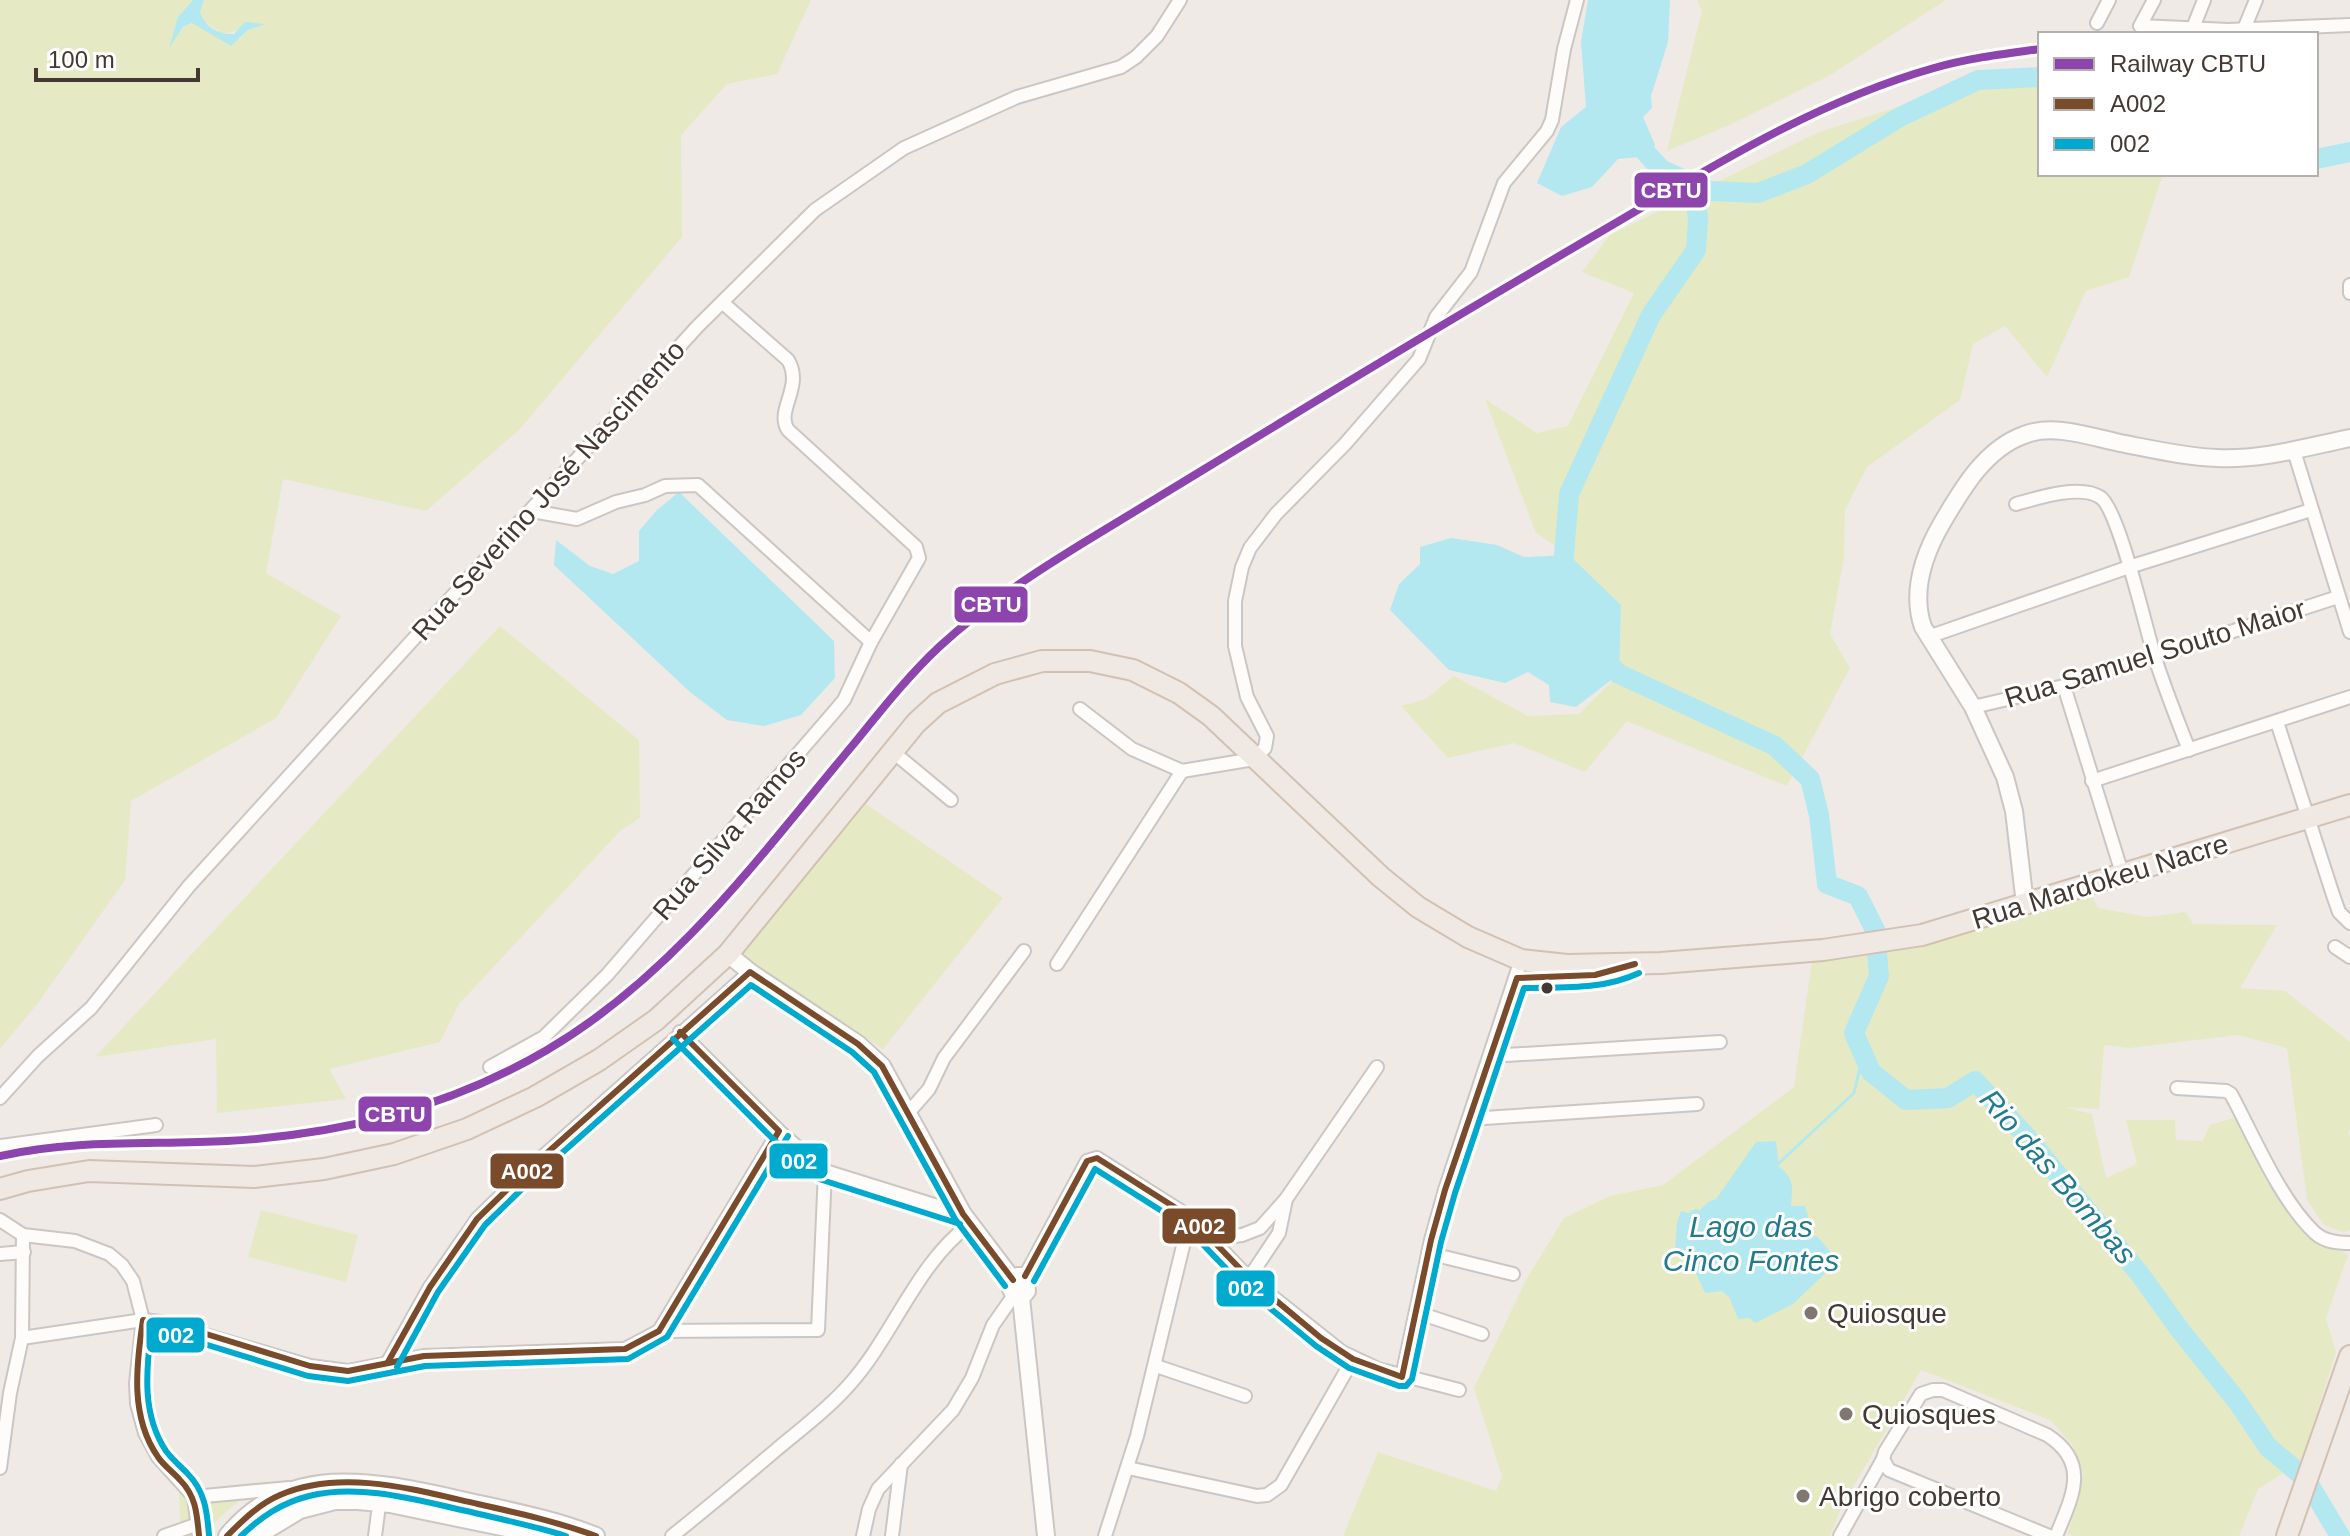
<svg xmlns="http://www.w3.org/2000/svg" width="2350" height="1536" font-family="Helvetica,sans-serif">
<style>
.green{fill:#e5eac4}
.water{fill:#b3e8f0}
.lines{fill:none;stroke-linecap:round;stroke-linejoin:round}
.stream{stroke:#b3e8f0;stroke-width:3}
.river{stroke:#b3e8f0;stroke-width:20}
.minor-casing{stroke:#cbc6c2;stroke-width:16}
.tertiary-casing{stroke:#cbc6c2;stroke-width:20}
.primary-casing{stroke:#d2c1b2;stroke-width:24}
.minor{stroke:#fdfcfb;stroke-width:12}
.tertiary{stroke:#fdfcfb;stroke-width:16}
.primary{stroke:#f0e8e2;stroke-width:20}
.bus-1-casing{stroke:#fff;stroke-width:12}
.bus-2-casing{stroke:#fff;stroke-width:12}
.bus-1{stroke:#7a4b2a;stroke-width:6}
.bus-2{stroke:#00a9ce;stroke-width:6}
.rail-1-casing{stroke:#fff;stroke-width:14}
.rail-1{stroke:#8e44ad;stroke-width:8}
.bus-dot{fill:#443932;stroke:#fff;stroke-width:3}
.poi-dot{fill:#807771;stroke:#fff;stroke-width:3}
.labels{text-anchor:middle;stroke-width:6;stroke-linejoin:round;paint-order:stroke}
.street-label{font-size:28px;fill:#443932;stroke:#fff}
.poi-label{font-size:28px;fill:#443932;stroke:#fff;text-anchor:start}
.water-label{font-size:30px;font-style:italic;fill:#207b8d;stroke:#fff}
.line-badge{stroke:#fff;stroke-width:3}
.badge-label{font-size:22px;text-anchor:middle;font-weight:bold;fill:#fff}
</style>
<rect width="100%" height="100%" fill="#efeae6"/>
<g class="green">
<polygon points="0,0 193,0 178,17 177,35 184,27 193,23 216,37 240,39 248,30 263,25 223,34 203,21 200,12 204,0 811,0 777,74 727,84 681,135 682,237 519,430 426,511 283,479 266,573 341,616 276,718 131,801 125,880 38,1003 0,1049"/>
<polygon points="1697,0 1946,0 1829,76 1727,126 1667,151 1702,11"/>
<polygon points="2008,72 2040,80 2040,174 2163,174 2129,277 2086,291 2047,377 2005,326 1973,344 1960,400 1867,467 1845,510 1844,557 1830,634 1850,668 1787,786 1627,721 1585,772 1514,743 1448,758 1401,706 1426,699 1454,676 1528,716 1579,714 1619,674 1569,555 1536,533 1485,399 1537,433 1568,426 1634,293 1582,272 1610,235 1819,132"/>
<polygon points="500,626 639,740 640,818 621,830 459,1004 440,1042 329,1069 346,1099 217,1113 216,1039 95,1057"/>
<polygon points="866,804 1003,898 883,1049 739,956"/>
<polygon points="2088,888 2098,908 2148,917 2186,912 2193,924 2277,925 2240,988 2285,991 2350,1042 2350,1130 2348,1132 2350,1136 2350,1230 2343,1232 2324,1225 2307,1200 2287,1048 2238,1035 2129,1048 2104,1045 2099,1109 2064,1107 2092,1114 2106,1178 2137,1164 2126,1120 2175,1120 2176,1140 2203,1141 2210,1125 2236,1117 2279,1193 2310,1235 2348,1255 2326,1318 2336,1352 2302,1461 2258,1489 2239,1536 2074,1536 2068,1533 2083,1474 2072,1444 2050,1420 1921,1370 1841,1508 1830,1536 1343,1536 1378,1452 1496,1491 1502,1477 1474,1388 1526,1280 1564,1218 1610,1196 1663,1185 1794,1087 1814,946 1907,940"/>
<polygon points="261,1210 358,1235 346,1282 248,1257"/>
<path d="M268,1481C243,1497 222,1513 203,1536H181L179,1491Z"/>
</g>
<g class="water">
<path d="M193,0H204L200,12C205,27 218,35 234,34L245,22L265,24L248,30L231,46L192,23L183,27L169,48L178,17Z"/>
<polygon points="1588,0 1670,0 1668,42 1651,96 1652,108 1643,117 1655,145 1646,163 1639,157 1618,159 1592,187 1562,196 1537,183 1561,127 1586,107 1581,42"/>
<polygon points="679,492 834,641 835,678 801,715 764,726 727,720 690,692 554,565 556,540 590,566 613,574 639,561 639,531 657,510"/>
<polygon points="1451,538 1497,545 1524,557 1569,555 1621,605 1619,674 1576,707 1550,702 1549,685 1528,672 1505,683 1449,670 1390,610 1399,584 1420,564 1420,547"/>
<path d="M1776,1141L1779,1167C1796,1179 1792,1188 1791,1206H1805L1808,1215L1807,1237L1817,1236L1838,1261L1793,1304L1755,1323L1750,1318L1738,1319L1729,1297L1722,1291L1705,1293L1694,1269L1696,1259H1686L1675,1251L1677,1222L1681,1211L1688,1213L1695,1209L1700,1210L1708,1202L1716,1199L1756,1142Z"/>
</g>
<g class="lines">
<polyline class="stream" points="1778,1164 1854,1093 1863,1054"/>
<g class="river">
<polyline points="1636,135 1636,142 1662,170 1710,191 1758,193 1807,174 1900,117 1978,80 2040,77"/>
<polyline points="2316,159 2350,152"/>
<polyline points="1562,579 1569,494 1651,315 1696,250 1698,220 1694,185"/>
<polyline points="1599,655 1619,674 1775,746 1810,779 1819,815 1827,884 1858,896 1875,930 1879,976 1854,1033 1871,1072 1906,1100 1948,1098 1975,1081 2025,1135 2139,1273 2180,1330 2237,1401 2268,1447 2306,1479 2340,1536"/>
</g>
<g class="minor-casing">
<g id="minor">
<polyline points="2154,0 2140,26 2228,30 2350,25"/>
<polyline points="2097,23 2109,0"/>
<polyline points="2193,28 2204,0"/>
<polyline points="2244,29 2256,0"/>
<polyline points="2350,285 2350,293"/>
<polyline points="2294,451 2350,632"/>
<path d="M2016,504C2037,498 2080,484 2100,497C2119,509 2146,630 2155,658C2165,689 2177,719 2189,750"/>
<polyline points="532,511 577,519 616,502 645,495 665,486 698,485 871,642"/>
<polyline points="1928,637 2129,567 2311,510"/>
<polyline points="2064,686 2122,873"/>
<polyline points="1973,707 2064,686 2338,597"/>
<polyline points="1080,709 1132,749 1182,771 1254,759 1265,748 1267,736 1247,697 1235,646 1235,601 1242,567 1250,548 1276,514 1345,444 1419,359 1436,317 1471,272 1504,183 1547,131 1552,120 1564,49 1577,0"/>
<polyline points="2277,722 2333,895 2339,912 2350,923"/>
<polyline points="892,751 951,800"/>
<polyline points="2092,781 2350,697"/>
<polyline points="2335,947 2350,957"/>
<polyline points="1057,964 1182,771"/>
<polyline points="680,1032 779,1131 825,1171 963,1214"/>
<polyline points="1490,1056 1720,1042"/>
<path d="M490,1067L544,1037L607,975L834,712L844,700L871,642L919,558L916,547L788,430C775,410 804,387 788,360L723,303"/>
<path d="M2177,1088L2226,1091L2231,1094C2254,1137 2280,1200 2315,1233C2325,1242 2338,1243 2350,1243"/>
<polyline points="0,1098 38,1056 91,1008 189,886 697,327 815,210 904,148 1017,97 1121,67 1136,57 1157,36 1180,0"/>
<polyline points="909,1112 929,1089 944,1058 1024,951"/>
<polyline points="1469,1119 1697,1104"/>
<polyline points="0,1146 156,1125"/>
<polyline points="0,1220 23,1235 75,1241 109,1254 122,1265 133,1281 143,1320 136,1383 137,1404 145,1433 158,1457 194,1497 199,1536"/>
<polyline points="1212,1239 1242,1235 1260,1228 1286,1199 1377,1067"/>
<polyline points="1428,1253 1513,1274"/>
<polyline points="0,1254 24,1252"/>
<polyline points="1025,1276 1087,1161 1097,1158 1190,1217 1249,1278 1342,1352 1378,1369 1459,1390"/>
<polyline points="1249,1278 1279,1233 1286,1199"/>
<polyline points="1416,1312 1482,1334"/>
<polyline points="659,1331 779,1131"/>
<polyline points="22,1338 143,1320 161,1322 310,1366 348,1371 424,1356 625,1349 659,1331 818,1330 825,1171"/>
<polyline points="388,1362 430,1287 477,1219 520,1177 750,972"/>
<polyline points="1156,1366 1245,1396"/>
<polyline points="1402,1377 1431,1240 1445,1190 1521,960"/>
<polyline points="0,1468 10,1393 22,1338 23,1235"/>
<polyline points="1128,1468 1257,1496 1267,1495 1281,1485 1353,1359"/>
<polyline points="194,1497 289,1488"/>
<polyline points="164,1536 198,1524"/>
<polyline points="375,1536 378,1513"/>
<path d="M672,1536C707,1508 742,1479 776,1450C801,1429 828,1409 849,1385C894,1335 916,1264 970,1224"/>
<polyline points="863,1536 869,1509 878,1489 953,1410 972,1378 993,1325 1014,1295"/>
<polyline points="892,1536 901,1464"/>
<polyline points="1105,1536 1137,1436 1190,1217"/>
<polyline points="1840,1536 1883,1459"/>
<path d="M2049,1536L1889,1470L1883,1459L1885,1452L1921,1394L1933,1390H1943L2047,1435C2091,1463 2072,1497 2056,1536"/>
</g>
</g>
<g class="tertiary-casing">
<g id="tertiary">
<path d="M2025,904L2014,811L2005,777L1973,707L1923,627C1911,592 1924,554 1942,523C1962,489 1985,449 2024,435C2053,423 2091,437 2120,443C2152,449 2185,457 2217,458C2263,460 2306,447 2350,438"/>
<polyline points="728,954 750,972 858,1044 882,1066 963,1214 1013,1280"/>
<polygon points="1018,1276 1025,1276 1027,1291 1021,1298 1014,1295 1010,1287"/>
<polyline points="1021,1298 1046,1536"/>
<path d="M227,1536C291,1458 382,1483 466,1501C510,1511 554,1519 596,1536"/>
<polyline points="257,1536 300,1510 335,1501 358,1501 390,1504 545,1536"/>
</g>
</g>
<g class="primary-casing">
<g id="primary">
<polyline points="0,1189 28,1181 89,1171 254,1177 324,1169 394,1154 467,1129 535,1097 599,1060 656,1020 728,954 916,723 938,703 995,674 1042,661 1090,661 1133,670 1179,693 1211,716 1381,877 1418,907 1468,937 1521,960 1567,965 1661,963 1823,950 1922,935 2350,805"/>
<polyline points="2287,1536 2350,1356"/>
</g>
</g>
<use href="#minor" class="minor"/>
<use href="#tertiary" class="tertiary"/>
<use href="#primary" class="primary"/>
<g class="bus-1-casing">
<g id="bus-1">
<polyline points="1025,1276 1087,1161 1097,1158 1190,1217 1249,1278 1321,1338 1353,1359 1402,1377 1431,1240 1445,1190 1517,978 1595,975 1635,964"/>
<polyline points="388,1362 430,1287 477,1219 520,1177 750,972 858,1044 882,1066 963,1214 1013,1280"/>
<path d="M199,1536C197,1514 196,1496 180,1480C173,1472 164,1466 158,1457C130,1417 136,1366 143,1320L177,1325L310,1366L348,1371L424,1356L625,1349L659,1331L779,1131L680,1032"/>
<path d="M227,1536C243,1520 259,1504 280,1495C342,1468 416,1490 478,1504C518,1513 558,1522 596,1536"/>
</g>
</g>
<g class="bus-2-casing">
<g id="bus-2">
<polyline points="673,1039 772,1138 819,1179 960,1224"/>
<path d="M1034,1281L1095,1169L1184,1225L1243,1286L1316,1346L1349,1368L1399,1386H1406L1412,1379L1441,1242L1455,1193L1524,988C1563,987 1603,990 1639,973"/>
<polyline points="397,1367 438,1292 485,1225 527,1184 751,985 852,1052 874,1072 955,1219 1005,1286"/>
<path d="M209,1535C207,1511 205,1491 187,1473C180,1466 172,1459 166,1451C142,1415 146,1372 151,1331L175,1335L308,1376L348,1381L425,1366L628,1359L667,1337L788,1136"/>
<path d="M241,1536C261,1517 281,1503 309,1496C361,1483 420,1501 471,1512C503,1520 535,1526 566,1536"/>
</g>
</g>
<use href="#bus-1" class="bus-1"/>
<use href="#bus-2" class="bus-2"/>
<g class="rail-1-casing">
<path id="rail-1" d="M0,1156C76,1139 150,1145 227,1141C340,1135 450,1107 547,1050C673,976 760,856 852,746C880,712 907,677 939,647C989,601 1048,564 1106,529C1164,494 1222,458 1280,423C1383,360 1486,299 1590,238C1700,174 1810,103 1934,68C1968,58 2004,54 2040,49"/>
</g>
<use href="#rail-1" class="rail-1"/>
</g>
<circle class="bus-dot" cx="1547" cy="988" r="7"/>
<g class="poi-dot">
<circle cx="1811" cy="1313" r="8"/>
<circle cx="1846" cy="1414" r="8"/>
<circle cx="1803" cy="1496" r="8"/>
</g>
<g class="labels">
<g class="street-label">
<text transform="translate(548 490) rotate(-48)" y="10">Rua Severino José Nascimento</text>
<text transform="translate(2155 653) rotate(-17)" y="10">Rua Samuel Souto Maior</text>
<text transform="translate(729 834) rotate(-49)" y="10">Rua Silva Ramos</text>
<text transform="translate(2100 881) rotate(-17)" y="10">Rua Mardokeu Nacre</text>
</g>
<g class="poi-label">
<text x="1827" y="1323">Quiosque</text>
<text x="1862" y="1424">Quiosques</text>
<text x="1819" y="1506">Abrigo coberto</text>
</g>
<g class="water-label">
<text transform="translate(2058 1177) rotate(49)" y="10">Rio das Bombas</text>
<text x="1751" y="1237">Lago das<tspan x="1751" dy="34">Cinco Fontes</tspan></text>
</g>
</g>
<g class="line-badge">
<rect x="1633" y="171" width="76" height="38" rx="8" fill="#8e44ad"/>
<rect x="953" y="585" width="76" height="39" rx="8" fill="#8e44ad"/>
<rect x="357" y="1095" width="76" height="38" rx="8" fill="#8e44ad"/>
<rect x="768" y="1142" width="61" height="38" rx="8" fill="#00a9ce"/>
<rect x="489" y="1152" width="76" height="38" rx="8" fill="#7a4b2a"/>
<rect x="1161" y="1207" width="76" height="38" rx="8" fill="#7a4b2a"/>
<rect x="1215" y="1269" width="61" height="39" rx="8" fill="#00a9ce"/>
<rect x="145" y="1316" width="61" height="38" rx="8" fill="#00a9ce"/>
</g>
<g class="badge-label">
<text x="1671" y="198">CBTU</text>
<text x="991" y="612">CBTU</text>
<text x="395" y="1122">CBTU</text>
<text x="799" y="1169">002</text>
<text x="527" y="1179">A002</text>
<text x="1199" y="1234">A002</text>
<text x="1246" y="1296">002</text>
<text x="176" y="1343">002</text>
</g>
<rect x="2038" y="32" width="280" height="144" fill="#ffffff" stroke="#b4b0ad" stroke-width="2"/>
<rect x="2054" y="58" width="40" height="12" fill="#8e44ad" stroke="#b4b0ad" stroke-width="2"/>
<text x="2110" y="72" font-size="24" fill="#443932">Railway CBTU</text>
<rect x="2054" y="98" width="40" height="12" fill="#7a4b2a" stroke="#b4b0ad" stroke-width="2"/>
<text x="2110" y="112" font-size="24" fill="#443932">A002</text>
<rect x="2054" y="138" width="40" height="12" fill="#00a9ce" stroke="#b4b0ad" stroke-width="2"/>
<text x="2110" y="152" font-size="24" fill="#443932">002</text>
<path d="M36 68v12h162v-12" fill="none" stroke="#443932" stroke-width="4"/>
<text x="48" y="68" font-size="24" fill="#443932" stroke="#ffffff" stroke-width="6" paint-order="stroke">100 m</text>
</svg>
